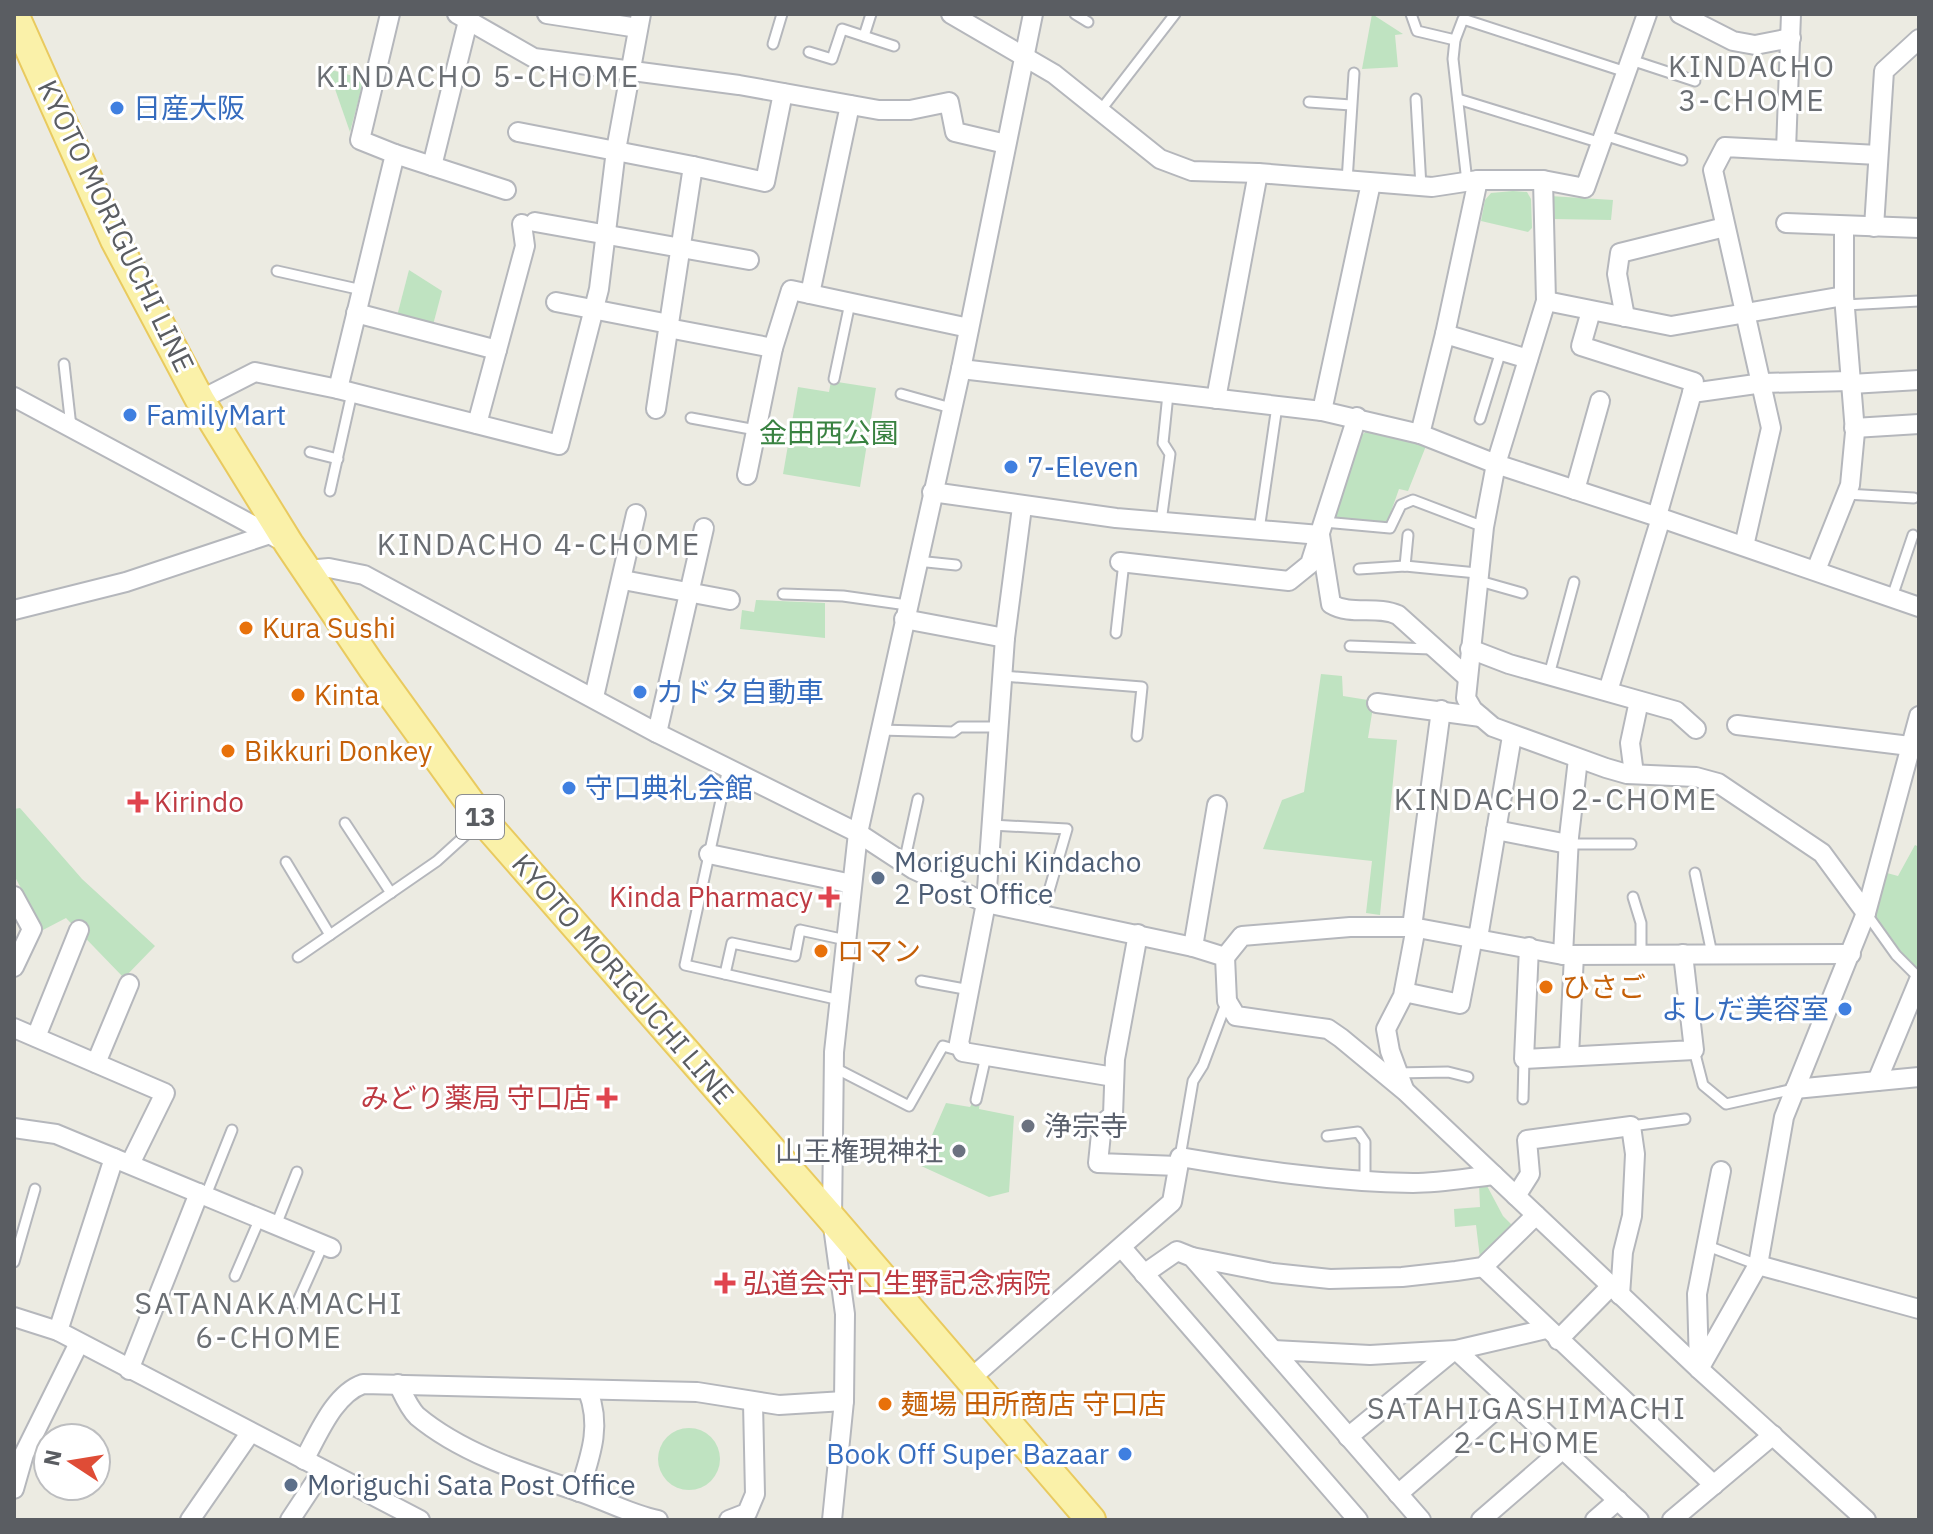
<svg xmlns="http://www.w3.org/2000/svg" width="1933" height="1534" font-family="'IBM Plex Sans','Noto Sans JP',sans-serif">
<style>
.green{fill:#bfe3c1}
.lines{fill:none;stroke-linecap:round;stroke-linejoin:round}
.service-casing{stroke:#b5b7bc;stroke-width:13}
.minor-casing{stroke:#b5b7bc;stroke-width:22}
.primary-casing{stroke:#e9ca5f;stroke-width:32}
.service{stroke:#fff;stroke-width:9}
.minor{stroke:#fff;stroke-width:18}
.primary{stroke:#faf1a9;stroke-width:28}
.shop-dot{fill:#3f7fe0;stroke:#fff;stroke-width:3}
.food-dot{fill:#e8710a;stroke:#fff;stroke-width:3}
.health-dot{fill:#e0444e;stroke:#fff;stroke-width:3}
.service-dot{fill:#5c6f8a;stroke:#fff;stroke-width:3}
.worship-dot{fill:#6b7280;stroke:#fff;stroke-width:3}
.labels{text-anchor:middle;stroke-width:6;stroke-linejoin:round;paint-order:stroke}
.shield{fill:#fff;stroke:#8c8e91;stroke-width:2}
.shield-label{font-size:26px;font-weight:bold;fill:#5a5d62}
.shop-label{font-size:28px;fill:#366cbe;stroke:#fff;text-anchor:start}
.street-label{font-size:28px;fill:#5a5d62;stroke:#fff}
.park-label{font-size:28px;fill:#398241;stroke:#fff}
.food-label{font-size:28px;fill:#c56008;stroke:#fff;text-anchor:start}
.health-label{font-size:28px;fill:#be3a42;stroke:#fff;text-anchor:start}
.service-label{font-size:28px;fill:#4e5e75;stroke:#fff;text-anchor:start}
.worship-label{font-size:28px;fill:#5b616d;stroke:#fff;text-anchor:start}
.neighbourhood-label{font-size:30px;letter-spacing:2px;fill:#6b6f74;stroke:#fff}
</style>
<rect width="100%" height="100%" fill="#ecebe2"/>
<g class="green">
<polygon points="1372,14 1403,34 1395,35 1398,67 1362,69"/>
<polygon points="328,69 364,79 350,132"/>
<polygon points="1513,191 1527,192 1531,199 1532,228 1528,232 1481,221 1485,200 1491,193"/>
<polygon points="1550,196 1613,200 1611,220 1552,219"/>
<polygon points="409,270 442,291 433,325 397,316"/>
<polygon points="831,381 876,388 860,487 783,474 798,387 829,392"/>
<polygon points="1371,428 1426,446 1408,491 1399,489 1387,523 1331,519 1359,437"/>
<polygon points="756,600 825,603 825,638 740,629 742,610 754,612"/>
<polygon points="1321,674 1342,676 1343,696 1374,701 1368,738 1397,740 1380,915 1366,913 1372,861 1263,849 1282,800 1304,792"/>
<polygon points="20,808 82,879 155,946 124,978 66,918 43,930 14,875 14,809"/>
<polygon points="1915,845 1919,847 1919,971 1900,954 1873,917 1887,873 1898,876"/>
<polygon points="974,1100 980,1101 979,1109 1014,1116 1009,1192 989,1197 919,1165 946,1103 970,1107"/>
<polygon points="1479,1184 1486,1184 1503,1216 1512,1225 1518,1225 1480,1258 1476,1225 1455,1227 1454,1209 1480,1207"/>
<circle cx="689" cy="1459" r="31"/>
</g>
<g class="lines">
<g class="service-casing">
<g id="service">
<polyline points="1075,14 1088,22"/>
<polyline points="1411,14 1417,31 1455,40"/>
<polyline points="864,36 871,14"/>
<polyline points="773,44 782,14"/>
<polyline points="809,52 832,59 842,29 894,46"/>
<polyline points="1631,60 1695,81"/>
<polyline points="1416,99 1421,187"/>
<polyline points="1458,99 1601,143"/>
<polyline points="1309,102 1351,105"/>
<polyline points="1100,111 1175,14"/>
<polyline points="1604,135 1682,160"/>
<polyline points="1347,181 1354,73"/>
<polyline points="1467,182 1453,59 1455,40 1463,19 1626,72"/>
<polyline points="277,271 362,290"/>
<polyline points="1845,305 1919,301"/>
<polyline points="64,364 71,427"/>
<polyline points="834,379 850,303"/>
<polyline points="901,394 951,408"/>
<polyline points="691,418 756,430"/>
<polyline points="1480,419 1501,351"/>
<polyline points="310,452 338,459"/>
<polyline points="330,491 352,393"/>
<polyline points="1846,494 1914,498"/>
<polyline points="1161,522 1170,454 1163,443 1168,394"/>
<polyline points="1324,522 1390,528 1401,505 1413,500 1484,527"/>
<polyline points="1259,530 1277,406"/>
<polyline points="917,561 956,565"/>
<polyline points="1405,566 1408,535"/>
<polyline points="1359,569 1405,566 1477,573"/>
<polyline points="1476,580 1522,593"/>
<polyline points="783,594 843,596 907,605"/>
<polyline points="1892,597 1913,535"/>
<polyline points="1116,633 1124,562"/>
<polyline points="1350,646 1431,649"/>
<polyline points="1549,675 1574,582"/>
<polyline points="1003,676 1142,687 1137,736"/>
<polyline points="880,730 953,732 960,727 999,727"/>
<polyline points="728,768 685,965 840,1000"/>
<polyline points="345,823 391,893"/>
<polyline points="991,825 1067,829 1042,915"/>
<polyline points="1568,844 1631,844"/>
<polyline points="286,862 330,935"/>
<polyline points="904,863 918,799"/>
<polyline points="1695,873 1712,954"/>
<polyline points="1633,897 1641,923 1641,955"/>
<polyline points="1866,913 1896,955 1919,978"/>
<polyline points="298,957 437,861 481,821"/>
<polyline points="725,974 732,943 795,956 800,930 846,940"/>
<polyline points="921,981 970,990"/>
<polyline points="1694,1050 1703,1085 1726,1104 1794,1089"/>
<polyline points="833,1067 909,1106 943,1046 961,1051"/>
<polyline points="1397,1073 1448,1072 1468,1077"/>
<polyline points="1523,1099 1524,1059"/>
<polyline points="976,1100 986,1056"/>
<polyline points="1631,1126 1685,1119"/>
<polyline points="1327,1136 1358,1132 1365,1142 1365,1180"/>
<polyline points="1180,1157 1193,1081 1203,1065 1227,1001"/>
<polyline points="206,1195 232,1130"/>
<polyline points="276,1225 297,1172"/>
<polyline points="1705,1245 1758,1265"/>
<polyline points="14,1262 35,1189"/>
<polyline points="235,1276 260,1218"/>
<polyline points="297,1303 323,1245"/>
</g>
</g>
<g class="minor-casing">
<g id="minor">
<polyline points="457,14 534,58 739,85 879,110 910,110 949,102 955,132 1006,144"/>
<polyline points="547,14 638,28"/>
<polyline points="951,14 1054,74 1160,159 1192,171 1258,173 1432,187 1478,180 1543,180 1546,301 1496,464 1484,527 1466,698 1473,710 1493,727 1606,768 1627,774 1696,777 1718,783 1822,853 1866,913"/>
<polyline points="1680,14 1733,41 1755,45 1791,38"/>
<polyline points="518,132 693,166"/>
<polyline points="1786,150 1791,14"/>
<polyline points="395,154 506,190"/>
<polyline points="432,166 468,21"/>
<polyline points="1543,180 1585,188 1647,14"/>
<polyline points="535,222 749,260"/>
<polyline points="1786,223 1919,228"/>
<polyline points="1874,227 1884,71 1919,39"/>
<polyline points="810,294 850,105"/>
<polyline points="1546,301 1671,326 1844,296"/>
<polyline points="556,302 669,324"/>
<polyline points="1591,311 1581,346 1694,382 1692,393"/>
<polyline points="356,313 497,350"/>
<polyline points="1625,317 1617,274 1620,253 1725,227"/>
<polyline points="668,328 773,348"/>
<polyline points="1445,334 1478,180"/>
<polyline points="961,369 1322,411 1420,434 1496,464 1661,518 1919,607"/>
<polyline points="1851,384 1919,380"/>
<polyline points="338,389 395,154 360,140 390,14"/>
<polyline points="14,397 286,543"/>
<polyline points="1216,399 1258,173"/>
<polyline points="200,400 255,372 338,389 559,445 599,289 616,150 641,14"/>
<polyline points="656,409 693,166 765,182 783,93"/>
<polyline points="1322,411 1371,183"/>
<polyline points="477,424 525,246 522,224"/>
<polyline points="1854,428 1919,424"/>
<polyline points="1420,434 1445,334 1528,359"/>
<polyline points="747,475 773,348 791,290 969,328"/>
<polyline points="1575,490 1600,401"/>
<path d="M932,492L1116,518L1320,535L1331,604C1351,616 1377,605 1398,615L1467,677"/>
<polyline points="1022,507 1005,638 986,903 959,1043 963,1052 1114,1077"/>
<polyline points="1657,516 1692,393 1763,383 1851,381"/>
<polyline points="1744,546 1771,428 1713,170 1725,147 1878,155"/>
<polyline points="1120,562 1289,581 1310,564 1357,417"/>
<polyline points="307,570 329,568 364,575 657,733 858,833 913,869 986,903 1193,947 1225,957 1227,1001 1236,1016 1328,1029 1341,1038 1405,1091 1699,1369 1866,1520"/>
<polyline points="1816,570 1850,485 1855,432 1844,296 1844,226"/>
<polyline points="623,580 730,600"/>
<polyline points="14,610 126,582 270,534"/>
<polyline points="904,619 1005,638"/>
<polyline points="1470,649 1509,664 1676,711 1696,729"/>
<polyline points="1608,691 1661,518"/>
<polyline points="594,697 636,514"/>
<polyline points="1377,703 1481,717"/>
<polyline points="1737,725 1910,746"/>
<polyline points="657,733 704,528"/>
<polyline points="1634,774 1630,743 1639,701"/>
<polyline points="1496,830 1568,844"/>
<polyline points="709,854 852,884"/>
<polyline points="14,896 32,929 14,967"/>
<polyline points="1412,927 1441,710"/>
<polyline points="1138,934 1115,1059 1113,1115 1102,1124 1098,1163 1178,1166"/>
<polyline points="1478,938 1512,736"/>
<polyline points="1193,947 1217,805"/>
<polyline points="1529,947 1524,1059 1694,1050 1683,954"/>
<polyline points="1563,955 1569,837 1578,759"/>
<polyline points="1225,957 1242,936 1350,927 1412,927 1563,955 1851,954"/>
<polyline points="1404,992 1460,1004 1473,937"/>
<polyline points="14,1028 165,1093 130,1164"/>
<polyline points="36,1037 79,930"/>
<polyline points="1569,1056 1574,955"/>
<polyline points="96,1063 129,984"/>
<polyline points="1877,1081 1919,980"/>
<polyline points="1404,1089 1390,1051 1386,1029 1403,996 1416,927"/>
<polyline points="1795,1089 1919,1077"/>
<polyline points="14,1128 56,1134 331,1248"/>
<polyline points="1516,1196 1530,1174 1527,1140 1631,1126 1635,1154 1632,1216 1623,1252 1620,1295"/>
<polyline points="1122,1248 1358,1520"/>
<polyline points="1192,1257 1273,1273 1330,1279 1402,1277 1456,1271 1483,1267 1536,1215"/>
<polyline points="1758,1265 1919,1309"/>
<polyline points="1483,1267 1714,1485"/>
<polyline points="1144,1274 1177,1251 1192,1257 1273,1350"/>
<polyline points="14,1317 58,1331 420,1520"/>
<polyline points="58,1331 114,1158"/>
<polyline points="1558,1340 1611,1286"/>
<polyline points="1456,1350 1639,1520"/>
<polyline points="1699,1366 1697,1294 1721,1171"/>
<polyline points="1699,1369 1758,1265 1784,1117 1866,913 1919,716"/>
<polyline points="129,1370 199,1193"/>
<path d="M970,1379L1172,1202L1180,1157C1257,1170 1335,1182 1413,1183C1440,1183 1467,1178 1494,1175"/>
<path d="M398,1384C403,1394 409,1408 417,1416C461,1453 524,1473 577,1491C605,1500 629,1514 658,1520"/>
<polyline points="1348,1437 1453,1351"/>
<path d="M304,1460C318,1435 334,1394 363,1384L697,1392L779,1405L844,1401"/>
<polyline points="14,1489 24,1454 79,1343"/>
<path d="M579,1492C590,1457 602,1427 588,1391"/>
<polyline points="1398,1494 1508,1399"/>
<polyline points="190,1520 250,1433"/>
<polyline points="290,1520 323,1470"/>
<polyline points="729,1520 747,1513 755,1494 753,1403"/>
<polyline points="832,1520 844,1401 845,1314 832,1219 834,1052 858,833 961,369 1033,14"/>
<polyline points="1421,1520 1273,1350 1370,1355 1456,1350 1546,1329"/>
<polyline points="1481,1520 1563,1449"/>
<polyline points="1595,1520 1618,1500"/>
<polyline points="1672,1520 1773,1435"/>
</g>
</g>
<g class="primary-casing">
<polyline id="primary" points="14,14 115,240 200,400 289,544 372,667 482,819 832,1219 1091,1520"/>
</g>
<use href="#service" class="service"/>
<use href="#minor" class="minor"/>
<use href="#primary" class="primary"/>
</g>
<g class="shop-dot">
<circle cx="117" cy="108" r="8"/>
<circle cx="130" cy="415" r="8"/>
<circle cx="1011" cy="467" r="8"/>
<circle cx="640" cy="692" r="8"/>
<circle cx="569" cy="788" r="8"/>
<circle cx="1845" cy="1009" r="8"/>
<circle cx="1125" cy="1454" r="8"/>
</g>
<g class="food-dot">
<circle cx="246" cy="628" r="8"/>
<circle cx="298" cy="695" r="8"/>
<circle cx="228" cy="751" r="8"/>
<circle cx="821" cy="951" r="8"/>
<circle cx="1546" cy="987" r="8"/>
<circle cx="885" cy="1404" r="8"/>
</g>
<g class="health-dot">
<path d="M134 790h8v8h8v8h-8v8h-8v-8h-8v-8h8z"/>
<path d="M825 885h8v8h8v8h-8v8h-8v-8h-8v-8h8z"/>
<path d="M603 1086h8v8h8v8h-8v8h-8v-8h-8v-8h8z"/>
<path d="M721 1271h8v8h8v8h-8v8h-8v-8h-8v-8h8z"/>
</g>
<g class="service-dot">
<circle cx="878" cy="878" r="8"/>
<circle cx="291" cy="1485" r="8"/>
</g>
<g class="worship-dot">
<circle cx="1028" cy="1126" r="8"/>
<circle cx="959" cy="1151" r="8"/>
</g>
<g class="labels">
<rect class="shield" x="456" y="795" width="48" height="44" rx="6"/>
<g class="shield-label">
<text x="480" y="826">13</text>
</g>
<g class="shop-label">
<text x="133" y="118">日産大阪</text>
<text x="146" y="425">FamilyMart</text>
<text x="1027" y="477">7-Eleven</text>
<text x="656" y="702">カドタ自動車</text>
<text x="585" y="798">守口典礼会館</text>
<text x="1829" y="1019" text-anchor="end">よしだ美容室</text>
<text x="1109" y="1464" text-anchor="end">Book Off Super Bazaar</text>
</g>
<g class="street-label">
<text transform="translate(116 226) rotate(64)" y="10">KYOTO MORIGUCHI LINE</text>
<text transform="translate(623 979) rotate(49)" y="10">KYOTO MORIGUCHI LINE</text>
</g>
<g class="park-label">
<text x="829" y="443">金田西公園</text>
</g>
<g class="food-label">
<text x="262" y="638">Kura Sushi</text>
<text x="314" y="705">Kinta</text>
<text x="244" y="761">Bikkuri Donkey</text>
<text x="837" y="961">ロマン</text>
<text x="1562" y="997">ひさご</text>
<text x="901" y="1414">麺場 田所商店 守口店</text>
</g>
<g class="health-label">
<text x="154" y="812">Kirindo</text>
<text x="813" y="907" text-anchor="end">Kinda Pharmacy</text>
<text x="591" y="1108" text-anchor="end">みどり薬局 守口店</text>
<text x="743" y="1293">弘道会守口生野記念病院</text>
</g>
<g class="service-label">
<text x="894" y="872">Moriguchi Kindacho<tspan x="894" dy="32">2 Post Office</tspan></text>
<text x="307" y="1495">Moriguchi Sata Post Office</text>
</g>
<g class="worship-label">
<text x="1044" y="1136">浄宗寺</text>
<text x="943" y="1161" text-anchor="end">山王権現神社</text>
</g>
<g class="neighbourhood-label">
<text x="1752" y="77">KINDACHO<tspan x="1752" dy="34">3-CHOME</tspan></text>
<text x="478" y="87">KINDACHO 5-CHOME</text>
<text x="539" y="555">KINDACHO 4-CHOME</text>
<text x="1556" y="810">KINDACHO 2-CHOME</text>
<text x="269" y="1314">SATANAKAMACHI<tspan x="269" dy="34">6-CHOME</tspan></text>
<text x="1527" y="1419">SATAHIGASHIMACHI<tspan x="1527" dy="34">2-CHOME</tspan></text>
</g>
</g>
<rect width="1933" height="1534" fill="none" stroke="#5a5d62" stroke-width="32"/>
<g transform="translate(72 1462) rotate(282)"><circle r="38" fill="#ffffff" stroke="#bdbec0" stroke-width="2"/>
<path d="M0-6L14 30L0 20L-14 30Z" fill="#df4c36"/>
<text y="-12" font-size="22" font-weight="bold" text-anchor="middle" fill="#5a5d62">N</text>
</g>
</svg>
